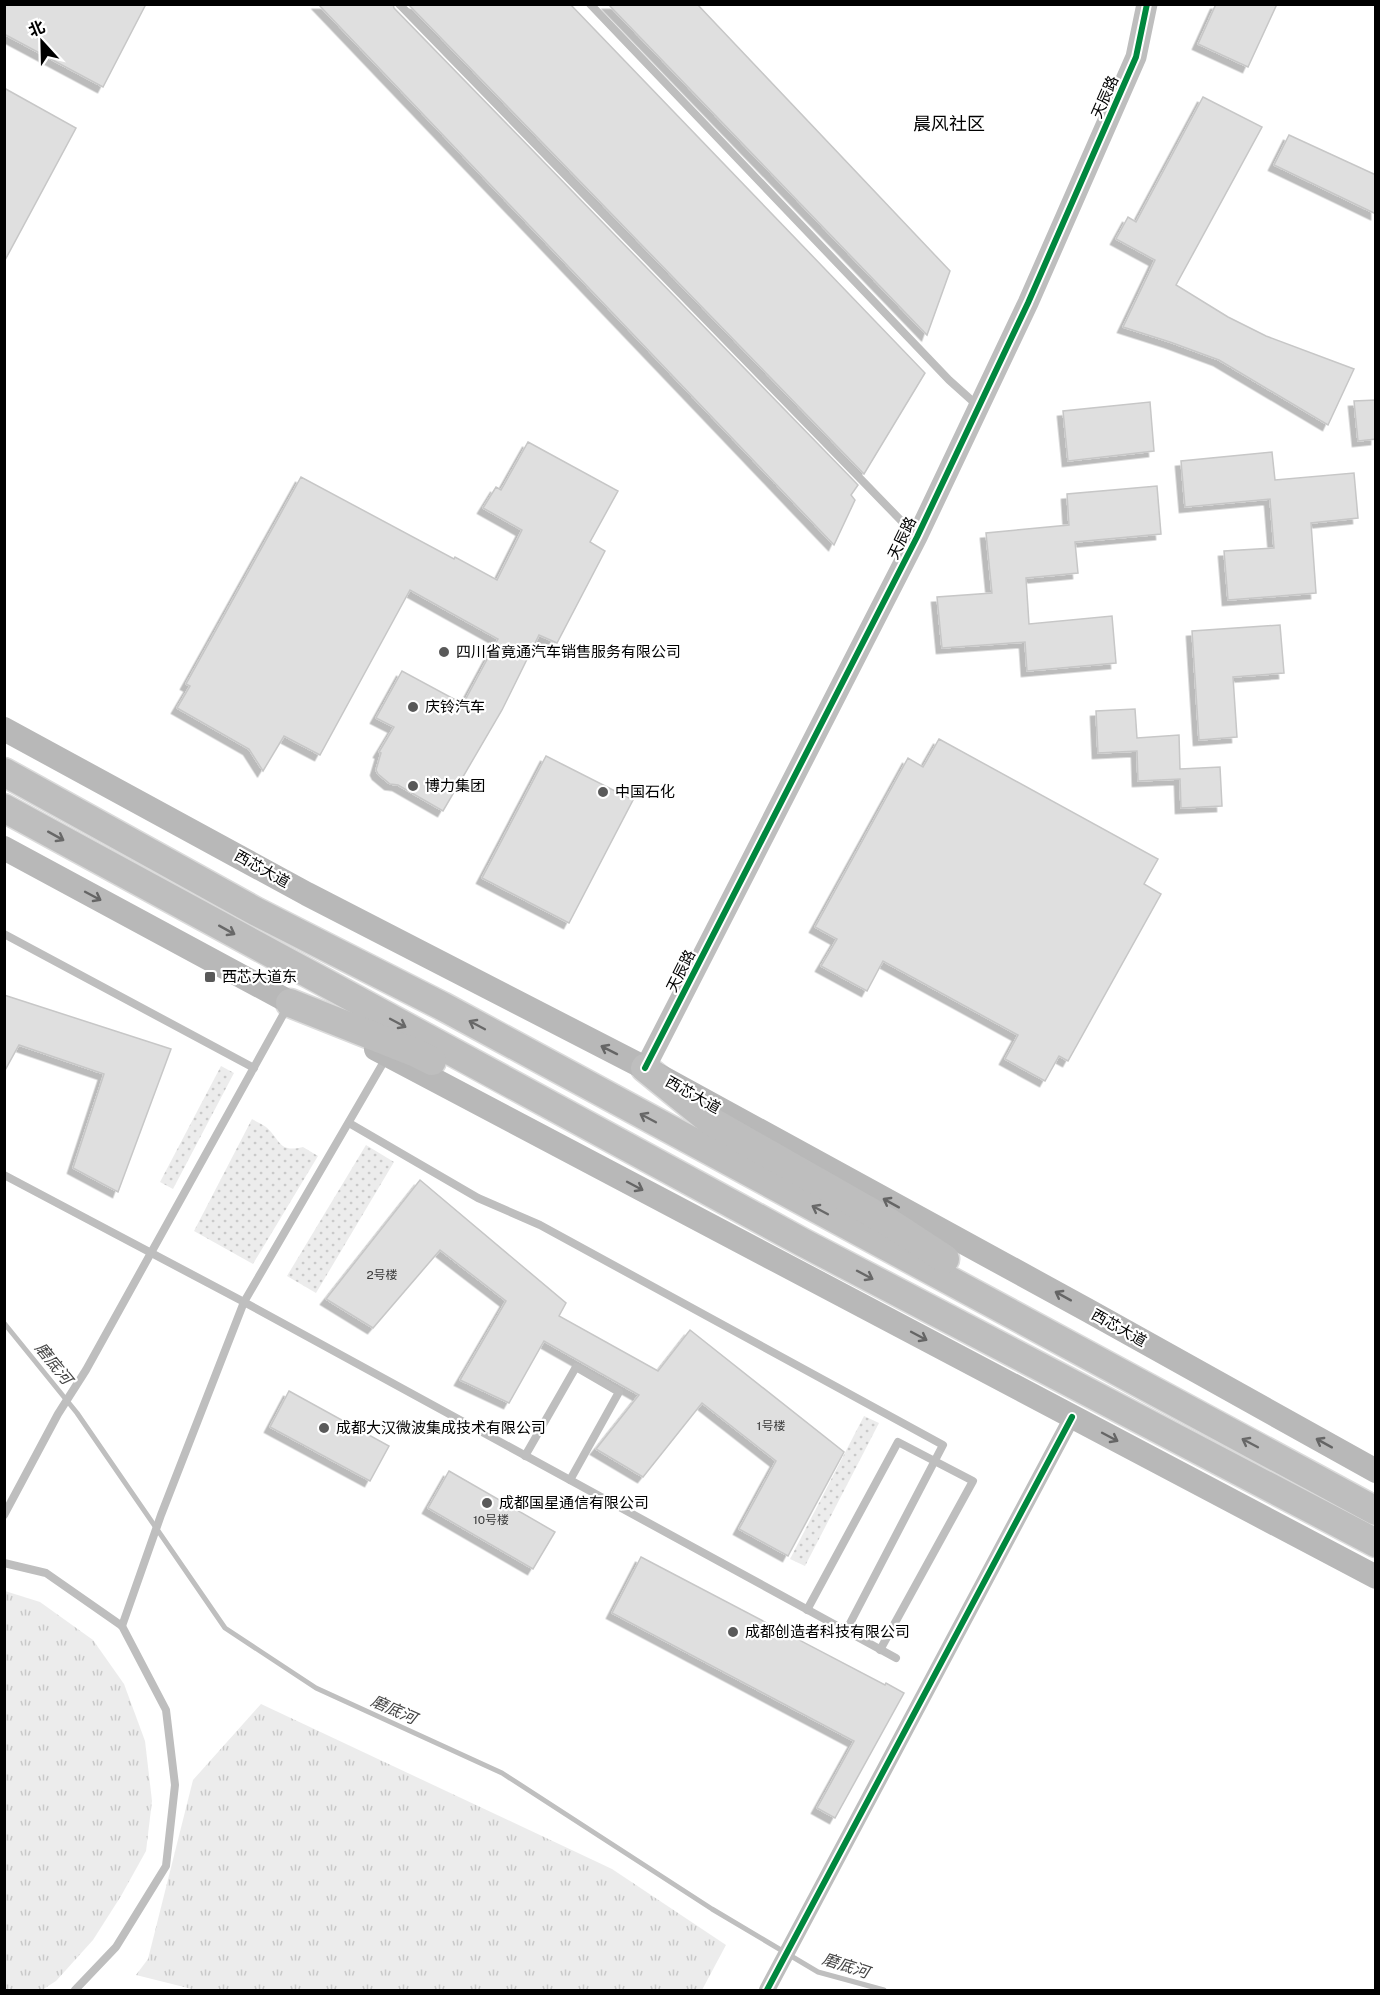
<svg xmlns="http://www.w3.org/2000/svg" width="1380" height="1995" font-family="'Public Sans','Noto Sans SC',sans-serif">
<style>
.grass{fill:url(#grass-tufts)}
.garden{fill:url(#garden-dots)}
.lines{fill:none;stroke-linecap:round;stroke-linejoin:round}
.stream{stroke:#bfbfbf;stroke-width:5}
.building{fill:#dfdfdf;stroke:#c7c7c7;stroke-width:1.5;filter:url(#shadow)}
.trunk-casing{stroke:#dbdbdb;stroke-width:31}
.service{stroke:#bebebe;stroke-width:8}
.minor{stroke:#bebebe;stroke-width:16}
.tertiary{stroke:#bebebe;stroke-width:21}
.secondary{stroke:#b8b8b8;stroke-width:24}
.trunk{stroke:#bebebe;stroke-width:28}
.cycleway-casing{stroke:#fff;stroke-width:10}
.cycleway{stroke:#00873e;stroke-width:6}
.oneway{stroke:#686868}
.oneway2{stroke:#656565}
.poi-dot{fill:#595959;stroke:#fff;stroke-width:2}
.labels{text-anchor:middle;stroke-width:4.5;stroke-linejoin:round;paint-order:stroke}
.number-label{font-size:12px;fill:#383838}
.street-label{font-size:15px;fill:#000;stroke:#fff}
.poi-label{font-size:15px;fill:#000;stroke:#fff;text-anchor:start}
.water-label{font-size:16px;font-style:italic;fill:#444;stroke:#fff}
.quarter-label{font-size:18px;fill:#000;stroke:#fff}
</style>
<defs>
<pattern id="grass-tufts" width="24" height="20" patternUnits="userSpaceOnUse" patternTransform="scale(1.5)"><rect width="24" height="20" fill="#ececec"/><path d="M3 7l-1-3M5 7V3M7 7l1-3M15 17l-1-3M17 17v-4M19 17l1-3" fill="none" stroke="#c9c9c9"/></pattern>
<pattern id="garden-dots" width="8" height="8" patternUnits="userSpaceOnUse" patternTransform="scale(1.5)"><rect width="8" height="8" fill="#ececec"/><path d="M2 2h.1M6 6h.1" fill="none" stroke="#c9c9c9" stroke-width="1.8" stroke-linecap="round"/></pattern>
<filter id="shadow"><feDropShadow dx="-5.5" dy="5.5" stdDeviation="0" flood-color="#0004"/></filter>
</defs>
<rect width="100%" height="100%" fill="#fff"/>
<g class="grass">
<polygon points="5,1591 40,1602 93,1640 124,1684 145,1741 152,1801 146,1851 121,1896 93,1940 56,1981 42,1990 5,1990"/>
<polygon points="261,1704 612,1869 726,1945 702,1990 196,1990 136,1975 148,1959 193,1780"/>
</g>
<g class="garden">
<polygon points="221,1066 234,1073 173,1189 160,1182"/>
<path d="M252,1119C257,1122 262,1124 266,1127C281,1140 278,1153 303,1147L318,1156L253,1264L194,1231Z"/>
<polygon points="366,1145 394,1162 316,1293 287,1276"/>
<polygon points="864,1416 879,1423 805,1566 790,1559"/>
</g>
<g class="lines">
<polyline class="stream" points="4,1323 77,1413 225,1628 316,1688 502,1773 712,1909 818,1972 884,1990"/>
</g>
<g class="building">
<polygon points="4,4 146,4 103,87 4,34"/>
<polygon points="318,4 393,4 394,8 858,485 851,495 855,500 834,545"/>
<polygon points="408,4 570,4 925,373 864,474"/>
<polygon points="608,4 697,4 950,271 927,335"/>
<polygon points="1216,4 1277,4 1248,67 1198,44"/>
<polygon points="4,88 76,128 4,262"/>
<polygon points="1203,97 1262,127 1176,285 1228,317 1266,336 1354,369 1328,425 1219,360 1170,342 1123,327 1155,260 1116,239 1128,217 1136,222"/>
<polygon points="1289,135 1376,175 1376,214 1274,165"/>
<polygon points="1376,400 1376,439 1358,441 1354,401"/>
<polygon points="1150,402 1154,451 1068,461 1063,411"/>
<polygon points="528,442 618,491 590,542 605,551 557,643 539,635 502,710 443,811 398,785 390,784 378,774 376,770 381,753 379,752 394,727 376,718 402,671 463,704 498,639 410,590 320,755 284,736 263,771 249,749 177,708 190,686 186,684 301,477 454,559 455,557 497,580 522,530 483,508 496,487 501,490"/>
<polygon points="1272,452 1275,480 1354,473 1358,518 1311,523 1316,593 1228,600 1224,551 1274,548 1270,499 1185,507 1181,461"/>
<polygon points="1157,486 1161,534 1075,542 1078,573 1026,578 1029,624 1112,616 1116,663 1027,671 1025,642 942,648 937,597 992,593 986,533 1069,525 1067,494"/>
<polygon points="1280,625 1284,673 1233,677 1237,737 1199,740 1192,631"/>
<polygon points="1135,709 1137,738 1179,735 1180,769 1220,767 1222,806 1181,808 1180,779 1138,781 1137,751 1098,753 1096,711"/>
<polygon points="939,739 1158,859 1144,884 1161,894 1068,1061 1059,1056 1045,1081 1005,1059 1018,1035 883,961 867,991 821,966 837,939 815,927 908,758 923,767"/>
<polygon points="546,756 633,800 569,923 482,878"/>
<polygon points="4,995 171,1049 118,1192 73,1168 104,1074 19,1045 4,1072"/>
<polygon points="420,1180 566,1303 559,1316 658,1371 690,1330 844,1452 788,1556 739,1529 776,1461 702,1403 643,1477 596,1449 639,1395 544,1341 509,1403 460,1380 506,1301 440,1250 373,1328 326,1299"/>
<polygon points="289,1391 389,1446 370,1481 270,1427"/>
<polygon points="449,1471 555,1532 533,1569 428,1508"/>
<polygon points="641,1557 885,1685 886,1683 904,1693 835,1818 817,1808 854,1741 612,1613"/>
</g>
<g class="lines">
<g class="trunk-casing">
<g id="trunk">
<polyline points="4,772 255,911 442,1006 1376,1511"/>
<polyline points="4,808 802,1242 1376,1543"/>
<polyline points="290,1003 416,1053 432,1061"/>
<polyline points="645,1068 709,1120 890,1223 945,1259"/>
</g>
</g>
<g class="service">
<polyline points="399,4 917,537"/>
<polyline points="590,4 949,380 978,406"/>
<polyline points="4,934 254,1068"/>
<polyline points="349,1123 478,1198 540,1225 943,1445 846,1631"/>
<polyline points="4,1175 244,1302 896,1658"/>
<polyline points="525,1456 576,1367 619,1392 570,1480"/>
<polyline points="4,1515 58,1414 86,1370 288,1006"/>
<polyline points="4,1563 46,1573 122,1626 166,1710 175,1785 166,1866 116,1947 75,1990"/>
<polyline points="807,1610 898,1442 973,1481 880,1650"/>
<polyline points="122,1626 161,1515 244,1302 386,1058"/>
</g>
<polyline class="minor" points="767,1990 1072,1417"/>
<polyline class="tertiary" points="645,1068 917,537 1028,303 1136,57 1147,4"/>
<g class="secondary">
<polyline points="4,729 307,894 645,1068 1089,1311 1376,1471"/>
<polyline points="4,848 306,1011"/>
<polyline points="376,1049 1376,1577"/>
</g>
<use href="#trunk" class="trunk"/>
<g class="cycleway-casing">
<g id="cycleway">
<polyline points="645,1068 917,537 1028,303 1136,57 1147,4"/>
<polyline points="767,1990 1072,1417"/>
</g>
</g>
<use href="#cycleway" class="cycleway"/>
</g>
<defs><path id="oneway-shaft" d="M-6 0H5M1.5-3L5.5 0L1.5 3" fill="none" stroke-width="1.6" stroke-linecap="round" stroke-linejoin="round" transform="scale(1.5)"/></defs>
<g class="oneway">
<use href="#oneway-shaft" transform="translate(56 836) rotate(29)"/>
<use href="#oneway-shaft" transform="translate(227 930) rotate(29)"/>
<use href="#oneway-shaft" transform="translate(398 1023) rotate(28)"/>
<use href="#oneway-shaft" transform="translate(477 1025) rotate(-152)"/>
<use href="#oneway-shaft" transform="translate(648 1118) rotate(-152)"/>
<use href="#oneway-shaft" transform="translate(820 1210) rotate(-152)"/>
<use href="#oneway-shaft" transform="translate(865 1275) rotate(28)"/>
<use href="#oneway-shaft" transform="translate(1250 1443) rotate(-152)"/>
</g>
<g class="oneway2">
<use href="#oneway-shaft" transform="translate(93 896) rotate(28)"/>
<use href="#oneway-shaft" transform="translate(609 1050) rotate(-153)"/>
<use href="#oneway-shaft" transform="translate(635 1186) rotate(28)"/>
<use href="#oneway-shaft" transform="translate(891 1203) rotate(-151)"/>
<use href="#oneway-shaft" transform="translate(1063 1296) rotate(-151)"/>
<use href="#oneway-shaft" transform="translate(919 1336) rotate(28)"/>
<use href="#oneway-shaft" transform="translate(1110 1437) rotate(28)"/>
<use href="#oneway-shaft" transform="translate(1324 1443) rotate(-151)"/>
</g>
<g class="poi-dot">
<circle cx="444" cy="652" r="6"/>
<circle cx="413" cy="707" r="6"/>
<circle cx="413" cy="786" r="6"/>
<circle cx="603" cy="792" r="6"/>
<rect x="204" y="971" width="12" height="12" rx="3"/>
<circle cx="324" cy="1428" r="6"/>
<circle cx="487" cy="1503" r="6"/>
<circle cx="733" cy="1632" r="6"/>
</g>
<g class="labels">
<g class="number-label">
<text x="382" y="1279">2号楼</text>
<text x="771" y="1430">1号楼</text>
<text x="491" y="1524">10号楼</text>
</g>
<g class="street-label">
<text transform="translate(1105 97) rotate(-66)" y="5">天辰路</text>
<text transform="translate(902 538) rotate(-64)" y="5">天辰路</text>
<text transform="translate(262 869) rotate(29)" y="5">西芯大道</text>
<text transform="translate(681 971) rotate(-63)" y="5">天辰路</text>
<text transform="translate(693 1095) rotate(29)" y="5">西芯大道</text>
<text transform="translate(1119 1328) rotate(29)" y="5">西芯大道</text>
</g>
<g class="poi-label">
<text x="456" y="657">四川省竟通汽车销售服务有限公司</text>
<text x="425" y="712">庆铃汽车</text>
<text x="425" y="791">博力集团</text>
<text x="615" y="797">中国石化</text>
<text x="222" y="982">西芯大道东</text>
<text x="336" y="1433">成都大汉微波集成技术有限公司</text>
<text x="499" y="1508">成都国星通信有限公司</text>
<text x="745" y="1637">成都创造者科技有限公司</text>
</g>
<g class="water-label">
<text transform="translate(54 1363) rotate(51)" y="6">磨底河</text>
<text transform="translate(394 1709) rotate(24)" y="6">磨底河</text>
<text transform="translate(846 1965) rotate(18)" y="6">磨底河</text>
</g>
<g class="quarter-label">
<text x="949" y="130">晨风社区</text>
</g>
</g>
<rect width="1380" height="1995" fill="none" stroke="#000000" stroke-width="12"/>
<g transform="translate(42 42) rotate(338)" stroke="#ffffff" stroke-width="4.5" paint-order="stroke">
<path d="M0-4.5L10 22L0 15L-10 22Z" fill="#000000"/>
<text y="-9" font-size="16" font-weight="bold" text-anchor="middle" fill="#000000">北</text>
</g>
</svg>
